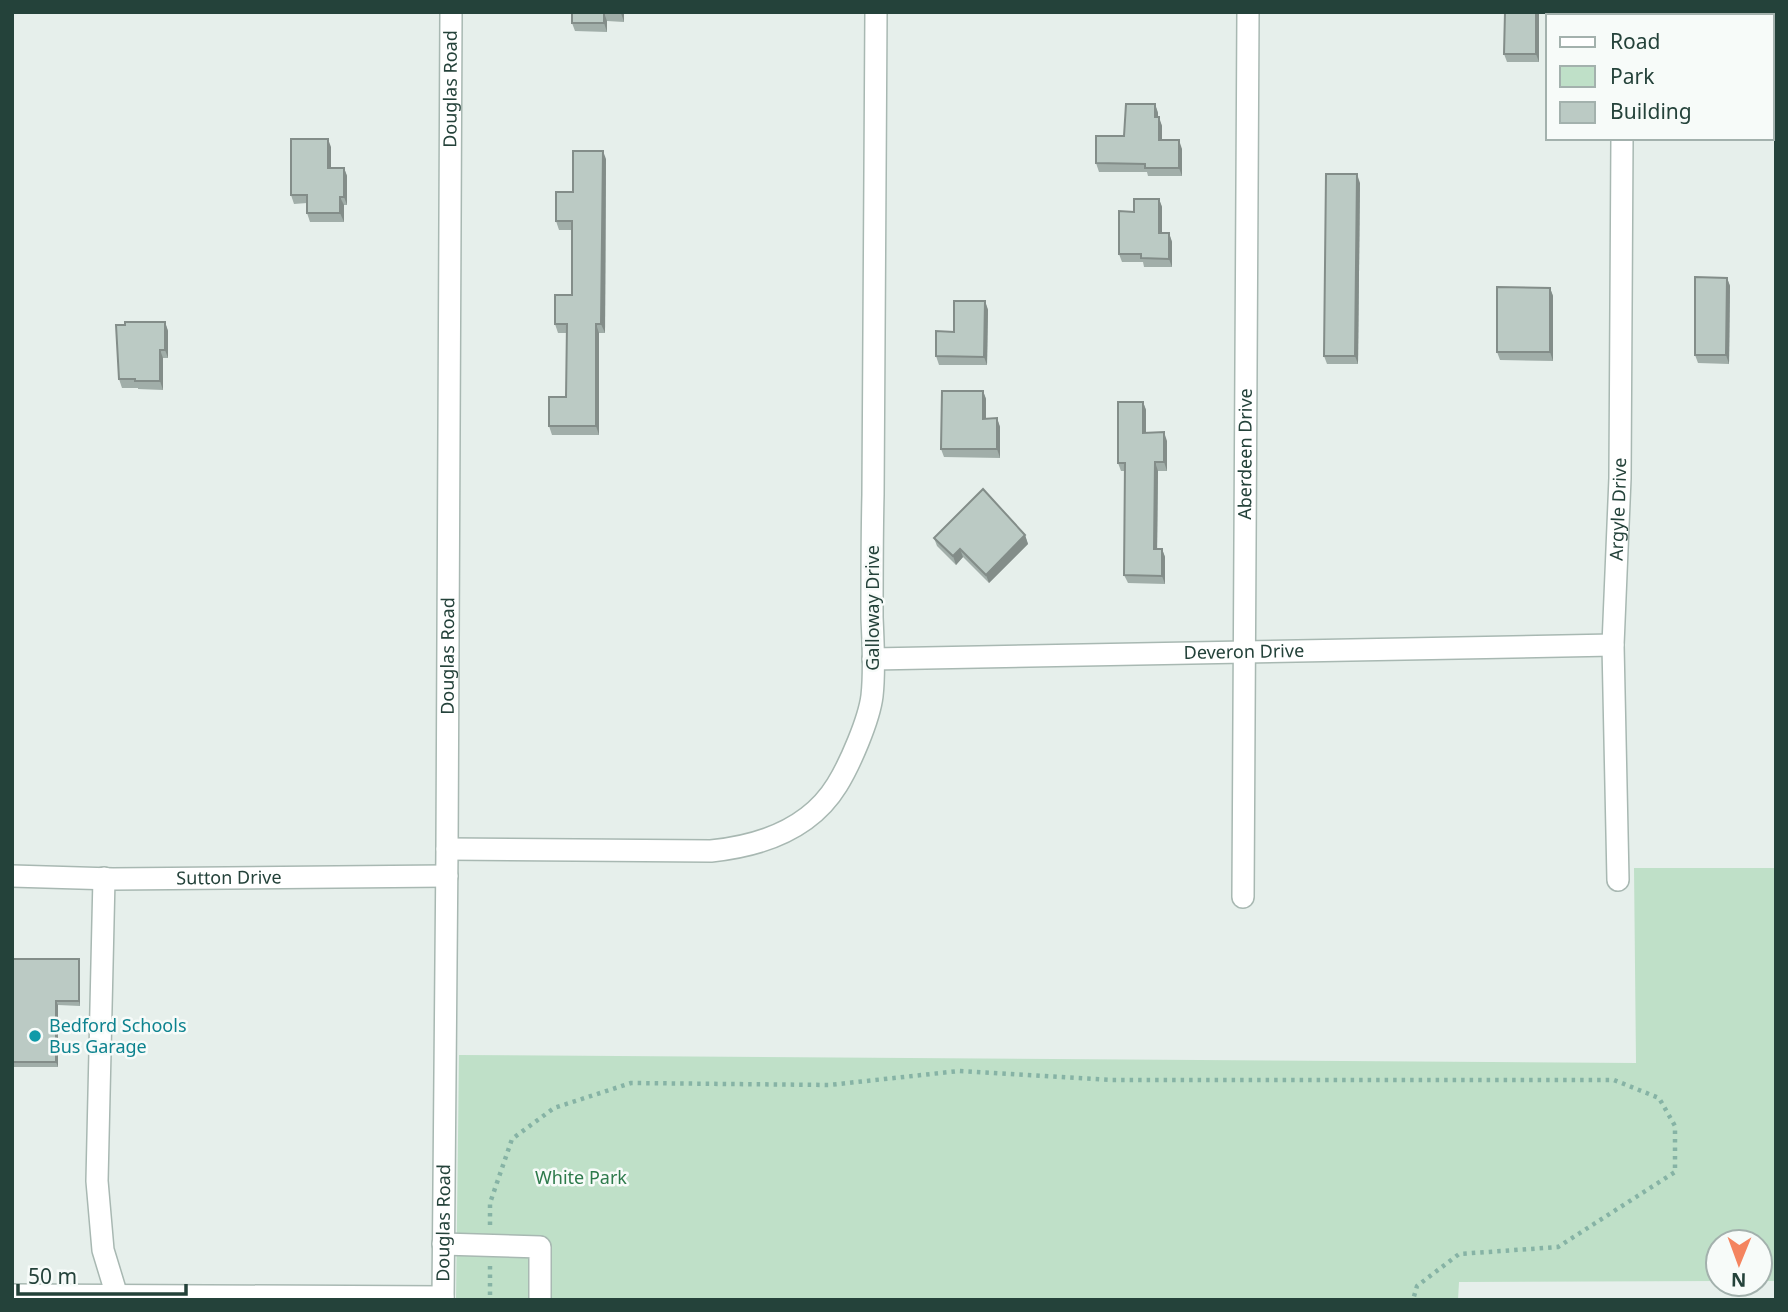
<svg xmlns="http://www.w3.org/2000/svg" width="1788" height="1312" font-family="'Noto Sans',sans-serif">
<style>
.green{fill:#bfe0c8}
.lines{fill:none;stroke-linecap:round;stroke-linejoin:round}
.minor-casing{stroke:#a8b8b2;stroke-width:24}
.path{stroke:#86b3a5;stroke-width:4.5;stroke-dasharray:3.5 5;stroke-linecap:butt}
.minor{stroke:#fff;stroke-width:21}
.wall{fill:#a1aea9}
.shaded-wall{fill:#838d89}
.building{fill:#bbcac4;stroke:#838d89;stroke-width:2}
.culture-dot{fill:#0f9aa8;stroke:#f7fbf9;stroke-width:2.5}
.labels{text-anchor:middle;stroke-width:5;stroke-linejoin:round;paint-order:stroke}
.street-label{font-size:18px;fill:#24423a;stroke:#f7fbf9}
.culture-label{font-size:18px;fill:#0d838f;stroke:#f7fbf9;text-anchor:start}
.park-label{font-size:18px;fill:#2d7a4b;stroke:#f7fbf9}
</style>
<rect width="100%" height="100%" fill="#e6efeb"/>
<polygon class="green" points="1634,868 1776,868 1776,1281 1760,1281 1760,1242 1718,1242 1718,1281 1459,1282 1458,1300 456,1300 459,1055 1636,1063"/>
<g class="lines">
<g class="minor-casing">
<g id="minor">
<polyline points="1622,16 1622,12"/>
<path id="s1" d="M873,659L1613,645"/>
<path d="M447,849L711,851C760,846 810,829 837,785C850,764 869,720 872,696C875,670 873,643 872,617C872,576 872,535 873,495C875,334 876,173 876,12"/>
<path id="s2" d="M12,876L113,879L447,876"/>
<polyline points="104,878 97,1181 103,1250 117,1296"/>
<path id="s3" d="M1618,880L1613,645L1620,478L1622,138"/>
<path id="s4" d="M1243,897L1248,12"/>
<polyline points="443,1244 540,1247 540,1300"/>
<polyline points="12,1295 443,1297"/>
<path id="s5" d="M443,1300L447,849L451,12"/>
</g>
</g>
<g class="path">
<polyline points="490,1225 490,1203 512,1139 554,1108 631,1083 829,1085 959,1071 1111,1080 1614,1080 1659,1098 1675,1126 1675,1172 1558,1247 1459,1254 1417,1286 1413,1300"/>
<polyline points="490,1266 490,1300"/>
</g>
<use href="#minor" class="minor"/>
</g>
<g class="wall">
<polygon points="572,12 624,12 624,22 607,21 607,32 575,31 572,23"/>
<polygon points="1505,12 1539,12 1539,62 1507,62 1504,54"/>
<polygon points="1155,104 1158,113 1158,117 1162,126 1162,140 1182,149 1182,176 1148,176 1147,172 1099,172 1096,163"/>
<polygon points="331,147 331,168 344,168 347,176 347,205 344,205 344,222 310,222 307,213 307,203 294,204 291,195"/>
<polygon points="606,159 605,333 599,333 599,435 552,435 549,426 566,397 567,333 558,333 555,324 572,295 572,230 559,230 556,221 573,192"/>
<polygon points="1360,183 1358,364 1327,364 1324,356"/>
<polygon points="1159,199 1162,207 1162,233 1169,233 1172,242 1172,267 1144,267 1143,262 1122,262 1119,254 1134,212"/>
<polygon points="1727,278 1730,286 1729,364 1698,363 1695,355"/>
<polygon points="1550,288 1553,296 1553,361 1500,360 1497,352"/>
<polygon points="985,301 988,310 987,365 939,365 936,356"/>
<polygon points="165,322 168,331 168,358 163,358 163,390 138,389 138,388 122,388 119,379"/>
<polygon points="983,391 986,399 986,418 997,418 1000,427 1000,458 944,457 941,449"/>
<polygon points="1143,402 1146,410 1146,432 1167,441 1167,471 1158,471 1157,549 1162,549 1165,557 1165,584 1128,583 1124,575 1125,471 1121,471 1118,463"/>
<polygon points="1025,535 1028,544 989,583 963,557 956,565 937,546 934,538"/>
<polygon points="12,959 79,959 80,963 80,1006 58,1005 58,1067 12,1067"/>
</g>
<g class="shaded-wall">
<polygon points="621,12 624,12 624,22 621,13"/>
<polygon points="1536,12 1539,12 1539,62 1536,54"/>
<polygon points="604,13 607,21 607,32 604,23"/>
<polygon points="1155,104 1158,113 1158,126 1155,117"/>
<polygon points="1159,117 1162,126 1162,149 1159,140"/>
<polygon points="328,139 331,147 331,176 328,168"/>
<polygon points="1179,140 1182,149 1182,176 1179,168"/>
<polygon points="603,151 606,159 605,333 601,324"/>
<polygon points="344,168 347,176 347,205 344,197"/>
<polygon points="1357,174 1360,183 1358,364 1355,356"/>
<polygon points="340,197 344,205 344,222 340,213"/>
<polygon points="1159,199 1162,207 1162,242 1159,233"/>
<polygon points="1169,233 1172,242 1172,267 1169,259"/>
<polygon points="1727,278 1730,286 1729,364 1726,355"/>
<polygon points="1550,288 1553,296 1553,361 1550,352"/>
<polygon points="985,301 988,310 987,365 984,357"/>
<polygon points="165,322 168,331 168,358 165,350"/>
<polygon points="596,324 599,333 599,435 596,426"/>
<polygon points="160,350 163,358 163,390 160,381"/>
<polygon points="983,391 986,399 986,427 983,419"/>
<polygon points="1143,402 1146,410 1146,441 1143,433"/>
<polygon points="997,418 1000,427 1000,458 997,449"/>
<polygon points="1164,432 1167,441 1167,471 1164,462"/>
<polygon points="1155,462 1158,471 1157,557 1154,549"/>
<polygon points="1025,535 1028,544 989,583 986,575"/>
<polygon points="960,549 963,557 956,565 953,556"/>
<polygon points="1162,549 1165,557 1165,584 1162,576"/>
<polygon points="79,959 80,963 80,1006 79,1001"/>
<polygon points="56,1001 58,1005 58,1067 56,1062"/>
</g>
<g class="building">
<polygon points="572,12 621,12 621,13 604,13 604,23 572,23"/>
<polygon points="1505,12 1536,12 1536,54 1504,54"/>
<polygon points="1684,12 1744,12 1743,16 1684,16"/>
<polygon points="1126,104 1155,104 1155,117 1159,117 1159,140 1179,140 1179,168 1145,168 1145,164 1096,163 1096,136 1124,136"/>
<polygon points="291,139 328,139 328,168 344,168 344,197 340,197 340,213 307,213 307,195 291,195"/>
<polygon points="573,151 603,151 601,324 596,324 596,426 549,426 549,397 566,397 567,324 555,324 555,295 572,295 572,221 556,221 556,192 573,192"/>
<polygon points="1326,174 1357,174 1355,356 1324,356"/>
<polygon points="1134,199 1159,199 1159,233 1169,233 1169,259 1141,258 1141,254 1119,254 1119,211 1134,212"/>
<polygon points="1695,277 1727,278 1726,355 1695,355"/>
<polygon points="1497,287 1550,288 1550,352 1497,352"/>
<polygon points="954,301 985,301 984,357 936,356 936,331 954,332"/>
<polygon points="125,322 165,322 165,350 160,350 160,381 135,381 135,379 119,379 116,325 125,325"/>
<polygon points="942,391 983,391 983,419 997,418 997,449 941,449"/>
<polygon points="1118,402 1143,402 1143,433 1164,432 1164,462 1155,462 1154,549 1162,549 1162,576 1124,575 1125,463 1118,463"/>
<polygon points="983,489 1025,535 986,575 960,549 953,556 934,538"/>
<polygon points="12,959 79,959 79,1001 56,1001 56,1062 12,1062"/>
</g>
<circle class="culture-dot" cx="35" cy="1036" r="7"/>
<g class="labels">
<g class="street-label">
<text dy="6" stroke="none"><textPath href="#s5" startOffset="1211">Douglas Road</textPath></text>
<text dy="6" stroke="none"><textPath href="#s4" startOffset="443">Aberdeen Drive</textPath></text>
<text dy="6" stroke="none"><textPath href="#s3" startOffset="371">Argyle Drive</textPath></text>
<text transform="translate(873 608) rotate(-90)" y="6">Galloway Drive</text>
<text dy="6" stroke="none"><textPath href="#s1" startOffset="371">Deveron Drive</textPath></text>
<text dy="6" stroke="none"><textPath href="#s5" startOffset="644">Douglas Road</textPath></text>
<text dy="6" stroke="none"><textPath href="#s2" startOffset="217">Sutton Drive</textPath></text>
<text dy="6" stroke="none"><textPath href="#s5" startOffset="77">Douglas Road</textPath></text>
</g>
<g class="culture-label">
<text x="49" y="1032">Bedford Schools<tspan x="49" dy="21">Bus Garage</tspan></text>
</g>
<g class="park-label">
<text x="581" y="1184">White Park</text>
</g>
</g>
<rect width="1788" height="1312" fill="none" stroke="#24423a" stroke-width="28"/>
<rect x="1546" y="14" width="228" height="126" fill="#f7fbf9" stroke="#a3b1ad" stroke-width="2"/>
<rect x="1560" y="37" width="35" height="10" fill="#ffffff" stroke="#a3b1ad" stroke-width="2"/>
<text x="1610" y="49" font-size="21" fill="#24423a">Road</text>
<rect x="1560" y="66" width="35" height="21" fill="#bfe0c8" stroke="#a3b1ad" stroke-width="2"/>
<text x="1610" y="84" font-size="21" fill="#24423a">Park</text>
<rect x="1560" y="102" width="35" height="21" fill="#bbcac4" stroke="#a3b1ad" stroke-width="2"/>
<text x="1610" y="119" font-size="21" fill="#24423a">Building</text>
<g transform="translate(1739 1263) rotate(181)"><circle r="33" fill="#f7fbf9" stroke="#a3b1ad" stroke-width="2"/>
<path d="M0-5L12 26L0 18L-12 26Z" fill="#f4845f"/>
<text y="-10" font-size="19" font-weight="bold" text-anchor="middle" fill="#24423a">N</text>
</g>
<path d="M18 1284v10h168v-10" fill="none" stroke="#24423a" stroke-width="3.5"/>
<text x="28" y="1284" font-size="21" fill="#24423a" stroke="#f7fbf9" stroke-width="5" paint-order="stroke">50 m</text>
</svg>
